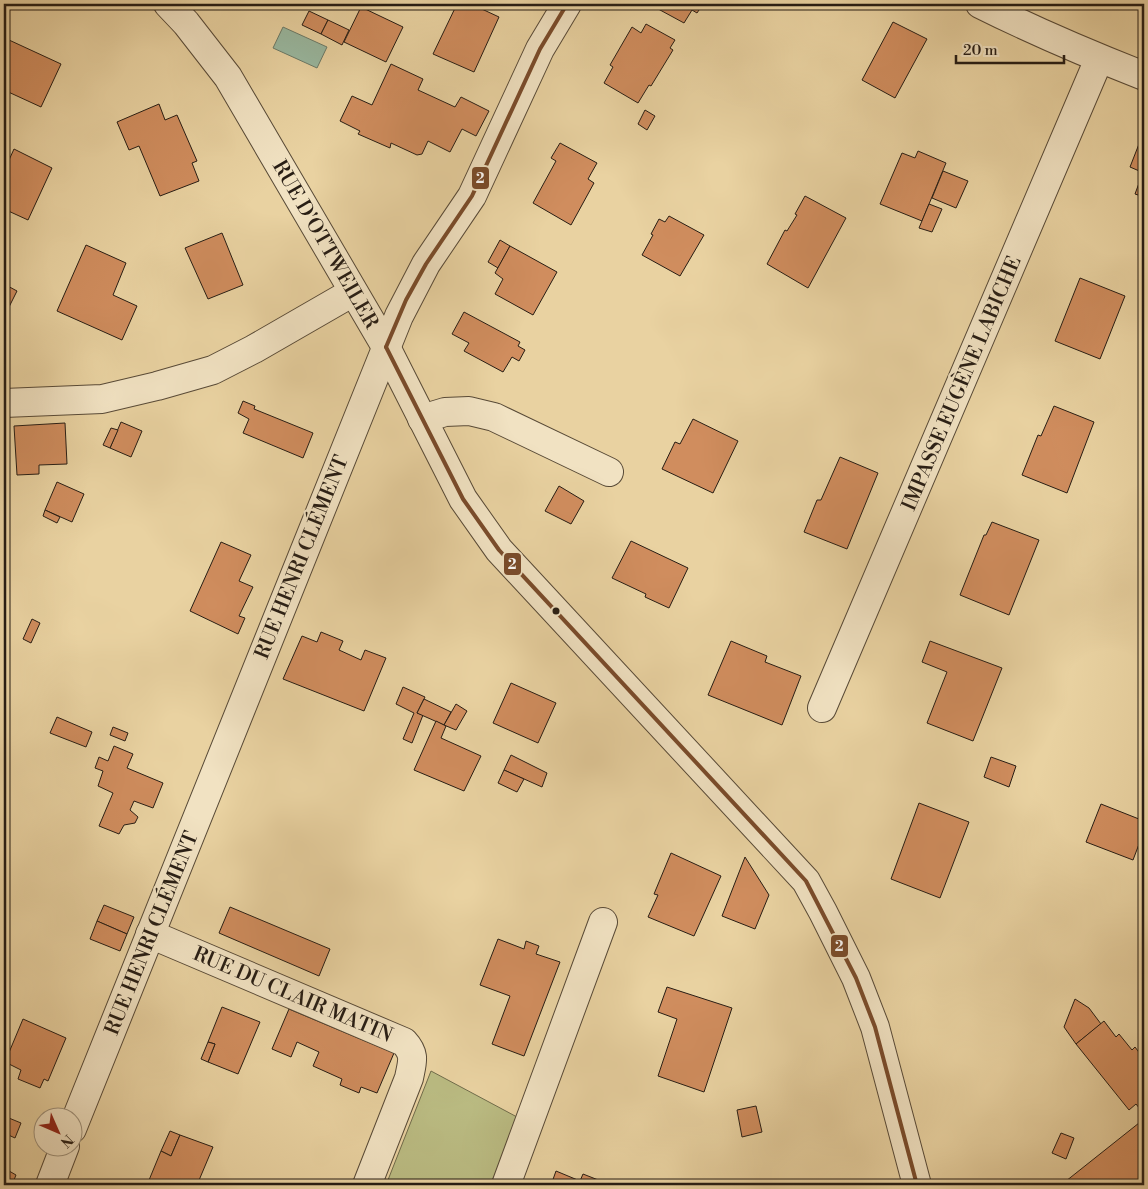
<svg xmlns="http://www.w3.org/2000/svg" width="1148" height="1189" font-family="'Libre Bodoni',serif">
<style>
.green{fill:#babb82;stroke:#706c4b}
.water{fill:#99b8a0;stroke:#6b7a68}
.building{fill:#d08d5e;stroke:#271d14}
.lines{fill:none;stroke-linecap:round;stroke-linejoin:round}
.minor-casing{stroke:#584a37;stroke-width:30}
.minor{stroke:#f1e2c2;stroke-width:28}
.bus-1-casing{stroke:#f1e2c2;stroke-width:8}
.bus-1{stroke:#7a4b2a;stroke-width:4}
.bus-dot{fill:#271d14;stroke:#f1e2c2;stroke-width:2}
.labels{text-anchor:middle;stroke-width:4.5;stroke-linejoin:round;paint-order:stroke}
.street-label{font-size:20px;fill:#271d14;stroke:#f1e2c2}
.line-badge{stroke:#f1e2c2;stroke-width:2}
.badge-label{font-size:14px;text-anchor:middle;font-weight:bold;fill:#fff}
</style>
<rect width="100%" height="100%" fill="#e9d2a1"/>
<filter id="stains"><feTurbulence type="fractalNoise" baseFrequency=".004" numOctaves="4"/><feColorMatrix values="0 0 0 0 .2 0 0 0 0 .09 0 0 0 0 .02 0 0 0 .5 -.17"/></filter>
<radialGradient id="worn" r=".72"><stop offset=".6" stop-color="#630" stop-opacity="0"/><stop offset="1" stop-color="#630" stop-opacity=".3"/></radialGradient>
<polygon class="green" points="431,1071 517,1117 491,1185 386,1185"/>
<polygon class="water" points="283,27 327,47 317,68 273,48"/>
<g class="building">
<polygon points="457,4 471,4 499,17 474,72 433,54"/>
<polygon points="649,4 703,4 697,13 692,10 684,23"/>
<polygon points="361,7 403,27 386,62 344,42"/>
<polygon points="309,11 328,20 321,34 302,25"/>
<polygon points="328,20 349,30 342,45 321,34"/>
<polygon points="893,22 927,39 895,98 862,80"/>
<polygon points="646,24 675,40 670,48 673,50 651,86 649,85 638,103 604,83 613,67 610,65 632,27 641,33"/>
<polygon points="9,40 61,64 41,107 4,90 4,53"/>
<polygon points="391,64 423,79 418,90 455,107 461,97 489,111 476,136 462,129 450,152 428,141 422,154 417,155 391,143 390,148 358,134 360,131 340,121 352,96 372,105"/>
<polygon points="159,104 165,120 177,115 197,161 192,163 199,181 160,196 139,146 129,150 117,122"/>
<polygon points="645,110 655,116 647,130 638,124"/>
<polygon points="560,143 597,163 588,179 594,183 571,225 533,203 556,161 551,158"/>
<polygon points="1139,144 1144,146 1144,173 1130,167"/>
<polygon points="14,149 52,168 28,220 4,209 4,171"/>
<polygon points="918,151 946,163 922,221 880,204 902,153 915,158"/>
<polygon points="943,171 968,181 956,208 932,198"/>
<polygon points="1142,175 1144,176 1144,197 1135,194"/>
<polygon points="805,196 846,218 808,288 767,264 785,230 787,231 797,215 795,214"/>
<polygon points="929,204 942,209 932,232 919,228"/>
<polygon points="669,216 704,235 680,276 642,255 653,235 651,234 659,219 665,222"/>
<polygon points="222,233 243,285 208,299 185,248"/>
<polygon points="500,240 510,246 498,268 488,262"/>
<polygon points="86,245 126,263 113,295 137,306 122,340 57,311"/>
<polygon points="510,246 557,272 533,315 495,294 503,279 495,273"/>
<polygon points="1080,278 1125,296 1100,359 1055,341"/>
<polygon points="4,284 17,291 4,317"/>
<polygon points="464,312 520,342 518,346 525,350 519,361 512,357 503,372 464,351 469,343 452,334"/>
<polygon points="243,401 255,406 254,409 313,433 303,458 243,433 249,419 238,413"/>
<polygon points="1054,406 1094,422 1067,493 1022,475 1038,435 1041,436"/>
<polygon points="693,419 738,441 713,493 662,469 675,442 680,444"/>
<polygon points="121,422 142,431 131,457 110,448"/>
<polygon points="65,423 67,464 39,465 39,474 17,475 14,426"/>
<polygon points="111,428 118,430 110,448 103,445"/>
<polygon points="840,457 878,473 847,549 804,532 817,500 821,500"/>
<polygon points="57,482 84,494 72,522 45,510"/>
<polygon points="559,486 584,501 571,524 545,511"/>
<polygon points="45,510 60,517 57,523 43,516"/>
<polygon points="992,522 1039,540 1009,615 960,595 984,535 986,535"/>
<polygon points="631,541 688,568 669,608 645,597 646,594 612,578"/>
<polygon points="221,542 251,555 239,581 253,587 239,616 245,618 238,634 190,611"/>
<polygon points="32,619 40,623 31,643 23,639"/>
<polygon points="321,632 343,641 339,650 361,660 365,650 386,658 364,711 283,679 302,636 317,642"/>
<polygon points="731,641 767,656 765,662 801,676 782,725 708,695"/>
<polygon points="930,641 1002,668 973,741 927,723 947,672 922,662"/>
<polygon points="511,683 556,703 538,743 493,723"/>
<polygon points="403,687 425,697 417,713 423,715 412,743 403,739 414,713 396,704"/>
<polygon points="424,699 451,712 444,725 417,713"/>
<polygon points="456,704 467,711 456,730 444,725"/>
<polygon points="57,717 92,732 86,747 50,733"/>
<polygon points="436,721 446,726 441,738 481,756 464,791 414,770"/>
<polygon points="113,727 128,733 125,741 110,735"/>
<polygon points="114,746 133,754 127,768 163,783 153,808 134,801 130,810 138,817 135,823 124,825 119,834 99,826 113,793 98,786 103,771 95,768 99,757 108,761"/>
<polygon points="511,755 547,773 542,787 504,770"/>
<polygon points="991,757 1016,766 1009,787 984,777"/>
<polygon points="504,770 524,779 517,792 498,783"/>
<polygon points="919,803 969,822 940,898 891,879"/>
<polygon points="1101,804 1144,821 1144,831 1133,860 1086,842"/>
<polygon points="671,853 721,876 694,936 648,917 658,895 654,894"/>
<polygon points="745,857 769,895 755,929 722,916"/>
<polygon points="104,905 134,917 127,934 97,921"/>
<polygon points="230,907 330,949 319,976 219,933"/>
<polygon points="97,921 127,934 120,951 90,939"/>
<polygon points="498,939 524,949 526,941 539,946 536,954 560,962 524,1056 492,1044 510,996 480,985"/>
<polygon points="667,987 732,1008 704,1092 658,1076 677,1019 658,1012"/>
<polygon points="1075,999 1089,1008 1101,1024 1076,1044 1064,1027"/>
<polygon points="222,1007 260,1022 238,1074 208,1062 215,1044 208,1042"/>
<polygon points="289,1009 394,1053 377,1093 361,1087 359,1093 340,1085 342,1079 313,1066 319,1052 297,1042 291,1057 272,1049"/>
<polygon points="23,1019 66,1038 48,1081 44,1079 40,1088 18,1079 21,1070 5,1062"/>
<polygon points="1104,1021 1116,1037 1119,1034 1132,1050 1135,1047 1144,1059 1144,1114 1136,1104 1129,1110 1076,1044"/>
<polygon points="208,1042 215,1044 208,1062 201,1059"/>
<polygon points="756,1106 762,1132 742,1137 737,1110"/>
<polygon points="4,1116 21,1123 15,1138 4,1133"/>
<polygon points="1144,1119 1144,1185 1061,1185"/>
<polygon points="170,1131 180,1135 171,1156 161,1151"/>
<polygon points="1061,1133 1074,1138 1066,1159 1052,1153"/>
<polygon points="180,1135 213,1147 197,1185 147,1185 161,1151 171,1156"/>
<polygon points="4,1168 16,1175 12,1185 4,1185"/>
<polygon points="556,1171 580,1181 583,1174 611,1185 551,1185"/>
</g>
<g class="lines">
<g class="minor-casing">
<g id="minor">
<polyline points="168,4 186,23 228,77 386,347 463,499 499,550 806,881 823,912 856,978 875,1027 917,1185"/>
<path d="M980,4C1034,31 1088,54 1144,76"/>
<polyline points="4,403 102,399 157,386 213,370 254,349 353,292"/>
<polyline points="422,419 445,412 469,411 494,417 609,472"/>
<polyline points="822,708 1099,59"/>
<path d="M150,934L404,1042C416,1055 412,1062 409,1078L367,1185"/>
<polyline points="72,1129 399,316 426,264 472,196 540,49 567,4"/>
<polyline points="50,1185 65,1146"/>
<polyline points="506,1185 603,922"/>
</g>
</g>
<use href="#minor" class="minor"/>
<g class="bus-1-casing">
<g id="bus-1">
<polyline points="386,347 463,499 499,550 806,881 856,978 875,1027 917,1185"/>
<polyline points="386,347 406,300 426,264 472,196 540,49 567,4"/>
</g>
</g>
<use href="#bus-1" class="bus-1"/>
</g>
<circle class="bus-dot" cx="556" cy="611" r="4.5"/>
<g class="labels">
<g class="street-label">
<text transform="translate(326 244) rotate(60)" y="7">RUE D'OTTWEILER</text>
<text transform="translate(961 383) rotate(-67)" y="7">IMPASSE EUGÈNE LABICHE</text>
<text transform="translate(301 557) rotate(-68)" y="7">RUE HENRI CLÉMENT</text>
<text transform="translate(151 933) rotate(-68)" y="7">RUE HENRI CLÉMENT</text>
<text transform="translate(293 994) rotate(23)" y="7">RUE DU CLAIR MATIN</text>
</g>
</g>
<g class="line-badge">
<rect x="471" y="166" width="19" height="24" rx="5" fill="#7a4b2a"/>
<rect x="503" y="552" width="19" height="24" rx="5" fill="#7a4b2a"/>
<rect x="830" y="934" width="19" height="24" rx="5" fill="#7a4b2a"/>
</g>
<g class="badge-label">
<text x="480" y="183">2</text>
<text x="512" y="569">2</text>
<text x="839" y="951">2</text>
</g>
<rect width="1148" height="1189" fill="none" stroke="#e9d2a1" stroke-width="20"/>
<rect x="5" y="5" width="1138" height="1179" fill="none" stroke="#271d14" stroke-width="2.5"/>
<rect x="10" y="10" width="1128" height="1169" fill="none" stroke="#271d14"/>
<g transform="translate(58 1132) rotate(135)"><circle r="24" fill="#f1e2c2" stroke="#a0937c"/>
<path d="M0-4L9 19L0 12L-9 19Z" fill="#8f2418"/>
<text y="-8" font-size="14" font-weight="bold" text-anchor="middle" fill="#271d14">N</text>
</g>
<path d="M956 55v8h108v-8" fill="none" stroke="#271d14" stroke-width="2.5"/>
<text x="963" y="55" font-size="15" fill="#271d14" stroke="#f1e2c2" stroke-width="4" paint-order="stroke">20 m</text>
<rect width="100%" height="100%" filter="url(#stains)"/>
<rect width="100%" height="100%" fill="url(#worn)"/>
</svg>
